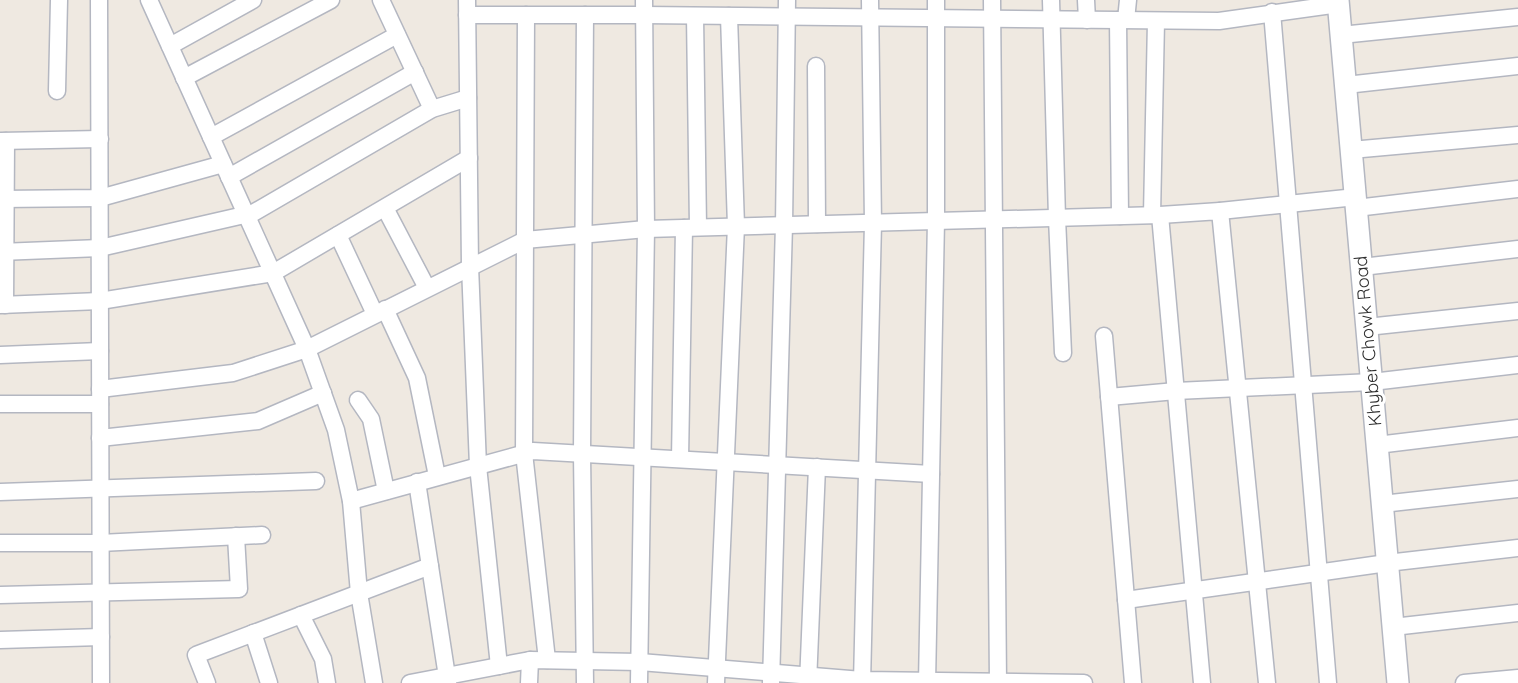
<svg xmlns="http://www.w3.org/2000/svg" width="1518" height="683" font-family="Quicksand,sans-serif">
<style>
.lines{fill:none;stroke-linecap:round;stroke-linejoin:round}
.street-casing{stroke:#b4b7c1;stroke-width:19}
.secondary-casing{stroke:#b4b7c1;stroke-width:24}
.street{stroke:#fff;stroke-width:16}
.secondary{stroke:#fff;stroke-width:21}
.labels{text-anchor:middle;stroke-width:6;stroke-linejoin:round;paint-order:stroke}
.street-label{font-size:18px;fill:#2e2e2e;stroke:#fff}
</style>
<rect width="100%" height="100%" fill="#efe9e1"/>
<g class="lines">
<g class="street-casing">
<g id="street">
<polyline points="99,0 101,683"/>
<polyline points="149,0 307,349 336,430 351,501 359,593 374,683"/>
<polyline points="381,0 432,109"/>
<polyline points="467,0 470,266 478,466 499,666"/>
<polyline points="992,0 998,683"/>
<polyline points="1051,0 1057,218 1063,353"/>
<polyline points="1086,0 1087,20"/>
<polyline points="1272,12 1328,683"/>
<polyline points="467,15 644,15 1219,21 1339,4"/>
<polyline points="526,15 524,453 547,660"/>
<polyline points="695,16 698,227"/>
<polyline points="1118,20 1120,216"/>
<polyline points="1126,20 1128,0"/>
<polyline points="1341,35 1518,17"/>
<polyline points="170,46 253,0"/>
<polyline points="816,66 817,224"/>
<polyline points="184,78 331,0"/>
<polyline points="1346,85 1518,66"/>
<polyline points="57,91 59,0"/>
<polyline points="211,137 397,35"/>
<polyline points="0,141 100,139"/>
<polyline points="1351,150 1518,135"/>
<polyline points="229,177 415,72"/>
<polyline points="0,199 100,198 223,164"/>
<polyline points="385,208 427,288"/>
<polyline points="1356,208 1518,189"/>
<polyline points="1220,211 1356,197"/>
<polyline points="1152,215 1156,21"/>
<polyline points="1160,215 1202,683"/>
<polyline points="338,235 375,314"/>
<polyline points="0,252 100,248 253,213 432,109 468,98"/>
<polyline points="1362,267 1518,249"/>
<polyline points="0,305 100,301 273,273 469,158"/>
<polyline points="5,305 6,141"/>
<polyline points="385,309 417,378 437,476"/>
<polyline points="1367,327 1518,311"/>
<polyline points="1104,336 1133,683"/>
<polyline points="0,355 100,351"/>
<polyline points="100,389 233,373 307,349 525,240 646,229 1160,215 1220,211 1267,683"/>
<polyline points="1109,397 1176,391 1372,382 1518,365"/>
<polyline points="358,400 371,419 386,491"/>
<polyline points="0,404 100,404"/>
<polyline points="100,438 258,421 323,393"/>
<polyline points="1377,445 1518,428"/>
<polyline points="680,459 684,228"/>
<polyline points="417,482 448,683"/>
<polyline points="0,492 316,481"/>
<polyline points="351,501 533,451 931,474"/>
<polyline points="1382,504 1518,489"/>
<polyline points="0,543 100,543 262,535"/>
<polyline points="0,595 239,589 236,536"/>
<polyline points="1126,600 1387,563 1518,548"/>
<polyline points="301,615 323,659 327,683"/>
<polyline points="1393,627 1518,613"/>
<polyline points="253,633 269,683"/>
<polyline points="0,640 101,637"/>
<polyline points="207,683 196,655 430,566"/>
<polyline points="410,683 530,660 640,662 862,680 1084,683"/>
<polyline points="529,683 530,660"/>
<polyline points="585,683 582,454 585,15"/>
<polyline points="639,683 646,229 644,0"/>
<polyline points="716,683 736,226 729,16"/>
<polyline points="771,683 784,225 787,0"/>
<polyline points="808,683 817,467"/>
<polyline points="862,683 873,223 870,0"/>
<polyline points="927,683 936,220 936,0"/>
<polyline points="1464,683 1518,678"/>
</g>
</g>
<g class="secondary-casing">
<polyline id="secondary" points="1338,0 1398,683"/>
</g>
<use href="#street" class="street"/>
<use href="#secondary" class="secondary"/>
</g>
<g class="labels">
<g class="street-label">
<text transform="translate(1368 341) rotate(-95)" y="6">Khyber Chowk Road</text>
</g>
</g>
</svg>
